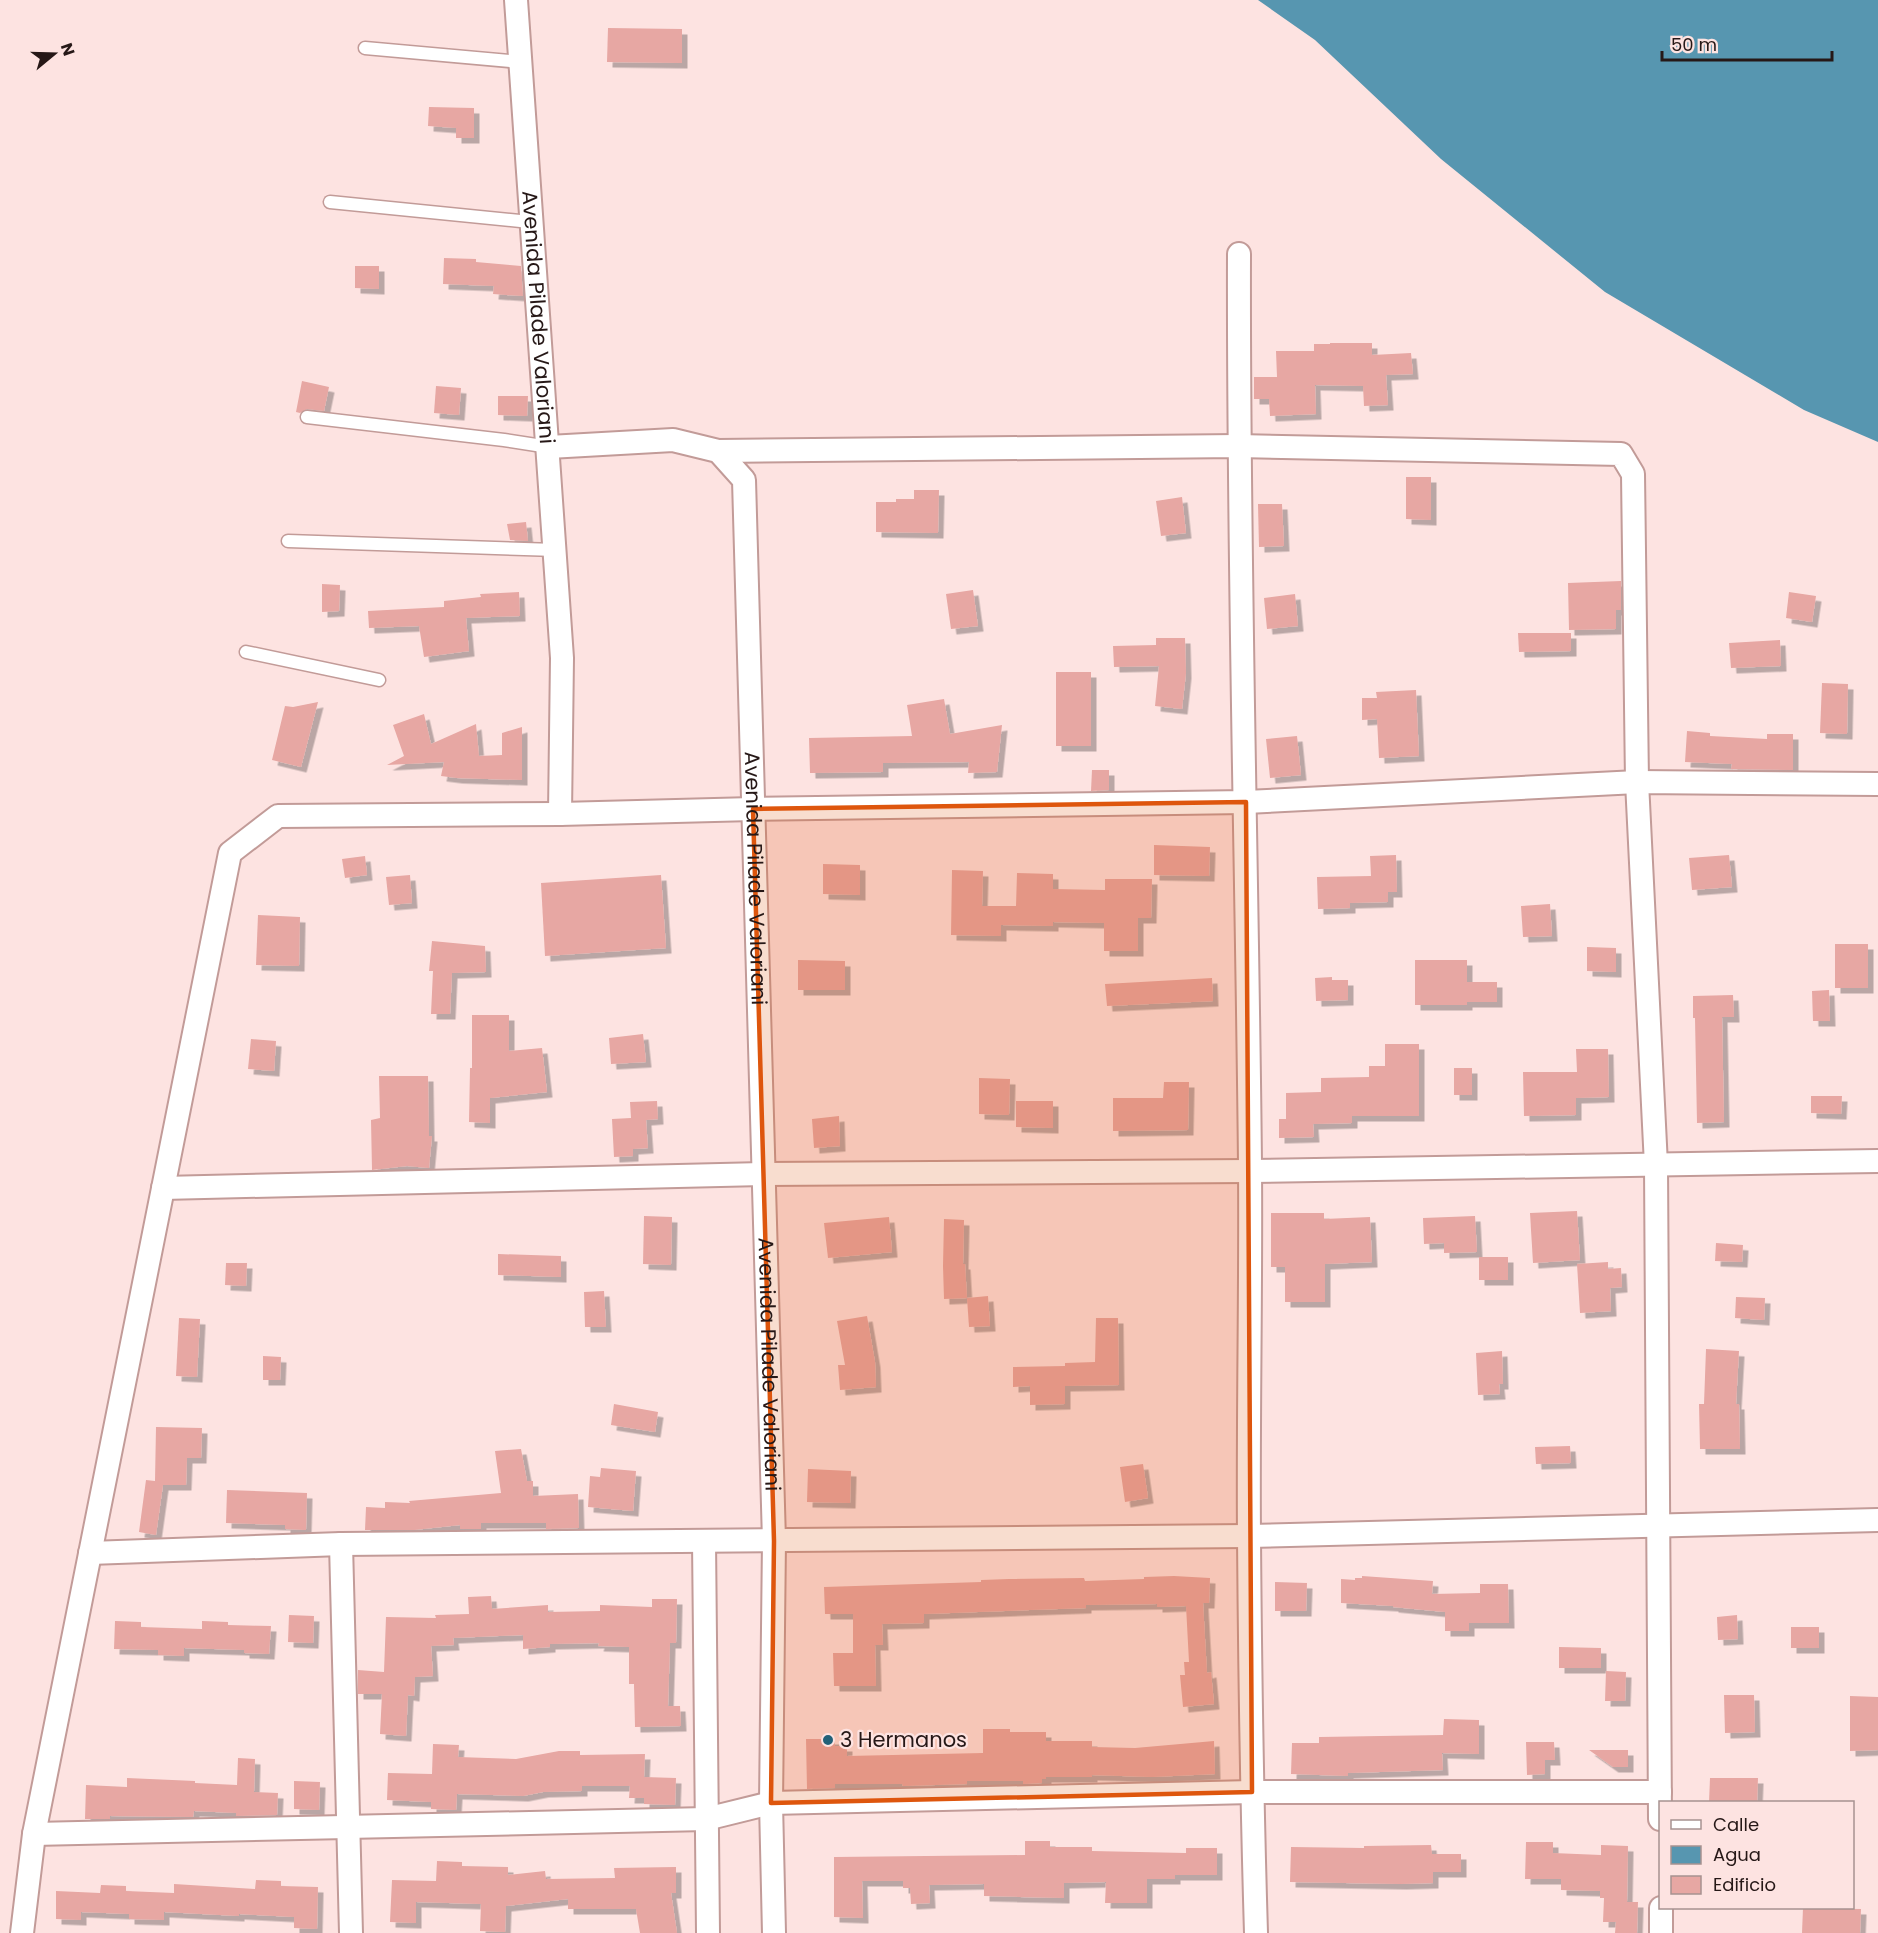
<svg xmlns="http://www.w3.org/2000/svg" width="1878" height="1933" font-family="Poppins,sans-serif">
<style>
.water{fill:#5796b0}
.building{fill:#e7a7a3;filter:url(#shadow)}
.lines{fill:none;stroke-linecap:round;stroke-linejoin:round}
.service-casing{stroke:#c29b98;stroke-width:15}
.minor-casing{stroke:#c29b98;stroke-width:26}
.service{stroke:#fff;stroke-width:12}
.minor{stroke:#fff;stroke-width:22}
.marked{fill:#de560d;fill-opacity:0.2;stroke:#de560d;stroke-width:4.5;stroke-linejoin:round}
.poi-dot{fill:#236178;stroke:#fde3e1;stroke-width:2}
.labels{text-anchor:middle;stroke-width:4.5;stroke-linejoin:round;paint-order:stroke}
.street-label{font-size:21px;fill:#261817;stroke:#fde3e1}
.poi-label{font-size:21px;fill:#261817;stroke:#fde3e1;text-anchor:start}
</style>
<defs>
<filter id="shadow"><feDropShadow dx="5.5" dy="5.5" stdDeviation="0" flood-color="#0004"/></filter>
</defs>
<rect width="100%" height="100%" fill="#fde3e1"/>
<polygon class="water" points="1258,0 1878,0 1878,442 1804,410 1605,292 1441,159 1315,40"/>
<g class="building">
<polygon points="608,28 682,29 682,63 607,62"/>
<polygon points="429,107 474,108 474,138 456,138 456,128 428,126"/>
<polygon points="444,258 476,259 476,262 521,266 523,296 493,294 494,286 443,284"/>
<polygon points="355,266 379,266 379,289 355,288"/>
<polygon points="1330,343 1372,343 1372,355 1411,353 1413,374 1386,375 1388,405 1364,406 1363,386 1315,385 1316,414 1270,416 1269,399 1254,399 1254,377 1277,377 1276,351 1314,351 1314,344 1330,344"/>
<polygon points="302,381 329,387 324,411 307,409 300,413 296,412"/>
<polygon points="436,386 461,388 459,415 434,413"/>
<polygon points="498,396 528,396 527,416 498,415"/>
<polygon points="1406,477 1431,477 1431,520 1406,519"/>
<polygon points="914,490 939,490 938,533 876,532 876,502 896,502 896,499 914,499"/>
<polygon points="1182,497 1186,533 1161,536 1156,501"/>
<polygon points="1258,504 1282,504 1284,546 1259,547"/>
<polygon points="526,522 528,541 510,540 507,524"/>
<polygon points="1621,581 1621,610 1616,610 1616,629 1569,630 1568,583"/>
<polygon points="322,584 340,585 339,611 322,612"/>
<polygon points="973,590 978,626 951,629 946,594"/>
<polygon points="519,592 520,616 466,618 469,651 424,657 419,626 369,628 368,611 444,607 444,601 481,597 480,594"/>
<polygon points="1789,592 1816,596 1812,622 1786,618"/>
<polygon points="1295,594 1298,626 1267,629 1264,598"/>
<polygon points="1518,633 1571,633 1571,651 1519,652"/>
<polygon points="1156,638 1185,638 1186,673 1182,709 1155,706 1159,666 1114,667 1113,646 1156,645"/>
<polygon points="1780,640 1781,666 1731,668 1729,643"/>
<rect x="1056" y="672" width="35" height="74"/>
<polygon points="1822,683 1848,684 1847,734 1820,733"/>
<polygon points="1416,690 1419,756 1379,758 1377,719 1362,720 1362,698 1377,698 1376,692"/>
<polygon points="944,699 950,734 1002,725 997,772 968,773 969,762 883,763 883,772 810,773 809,738 912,736 907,705"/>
<polygon points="318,702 301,767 272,760 285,706 293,707"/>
<polygon points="424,714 431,744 476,724 479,756 502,755 502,733 522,727 522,780 457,778 441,776 444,762 387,765 404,756 393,725"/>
<polygon points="1687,731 1710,733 1710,736 1767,739 1767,734 1793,734 1793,770 1731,769 1732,764 1685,762"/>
<polygon points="1297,736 1301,775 1270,778 1266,739"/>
<polygon points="1092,770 1109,770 1109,790 1091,791"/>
<polygon points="1154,845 1210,847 1209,876 1154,875"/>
<polygon points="1396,855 1397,892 1388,892 1388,902 1350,903 1350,908 1318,909 1317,877 1371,876 1370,856"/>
<polygon points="1729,855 1732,887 1692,890 1689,858"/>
<polygon points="365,856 367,875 345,878 342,859"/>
<polygon points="823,864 860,865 860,895 823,894"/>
<polygon points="952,870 983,871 982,906 1016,906 1017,873 1053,874 1053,889 1105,890 1105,879 1152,879 1151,918 1138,918 1138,951 1104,951 1104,923 1053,922 1053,926 1001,925 1001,936 951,935"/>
<polygon points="410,875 412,903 389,905 386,877"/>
<polygon points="661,875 666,948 545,956 541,883"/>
<polygon points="1550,904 1552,936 1523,937 1521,906"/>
<polygon points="258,915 300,917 299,966 256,965"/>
<polygon points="432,941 485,946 486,972 452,973 450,1014 431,1014 433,971 429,971"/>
<rect x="1835" y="944" width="33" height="44"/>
<polygon points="1587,947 1616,948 1616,972 1587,971"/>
<polygon points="798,960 845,961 845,990 798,990"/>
<polygon points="1415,960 1467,960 1467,982 1497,982 1497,1002 1467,1002 1467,1005 1415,1005"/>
<polygon points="1332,977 1332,980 1348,980 1348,1000 1316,1001 1315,978"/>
<polygon points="1212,978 1213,1001 1107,1006 1105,984"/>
<polygon points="1829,990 1830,1021 1813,1021 1812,991"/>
<polygon points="1733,995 1734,1017 1722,1017 1724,1122 1697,1123 1695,1018 1693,1018 1693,996"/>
<polygon points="472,1015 509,1015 509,1051 542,1048 547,1092 490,1098 490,1123 469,1122 470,1068 472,1068"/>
<polygon points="643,1034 646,1062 611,1064 609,1038"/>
<polygon points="251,1039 276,1041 274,1071 248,1069"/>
<polygon points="1385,1044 1419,1044 1419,1116 1352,1116 1352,1123 1313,1124 1314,1137 1279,1138 1279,1119 1286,1119 1286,1093 1321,1092 1321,1078 1369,1077 1369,1066 1385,1066"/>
<polygon points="1576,1049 1608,1049 1609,1097 1576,1098 1576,1115 1524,1116 1523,1072 1577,1072"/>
<rect x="1454" y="1068" width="18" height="27"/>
<polygon points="379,1076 428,1076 429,1136 432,1136 429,1168 407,1166 372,1170 371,1120 380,1118"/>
<polygon points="979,1078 1010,1079 1009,1115 979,1114"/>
<polygon points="1164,1082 1189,1082 1188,1130 1113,1131 1113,1098 1163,1098"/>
<polygon points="1811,1096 1842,1096 1841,1114 1811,1113"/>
<polygon points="657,1101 658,1119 646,1120 648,1148 633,1149 633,1156 614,1157 612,1119 631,1118 630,1102"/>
<polygon points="1016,1101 1053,1101 1053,1128 1016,1127"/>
<polygon points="839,1116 840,1146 814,1148 812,1119"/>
<polygon points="1577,1211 1580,1260 1533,1263 1530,1213"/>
<polygon points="1271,1213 1324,1213 1324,1219 1370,1217 1372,1262 1325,1264 1325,1302 1285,1302 1285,1267 1271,1267"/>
<polygon points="644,1216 672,1217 671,1265 643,1264"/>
<polygon points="1475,1216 1477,1252 1444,1253 1444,1243 1424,1244 1423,1218"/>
<polygon points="889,1217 892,1252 828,1258 824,1223"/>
<polygon points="944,1219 964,1220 963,1264 965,1264 967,1298 944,1299 943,1266"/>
<polygon points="1716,1243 1743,1245 1742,1262 1715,1261"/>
<polygon points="498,1254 561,1256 561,1277 498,1275"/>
<rect x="1479" y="1257" width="29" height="23"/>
<polygon points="1608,1262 1608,1269 1621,1268 1622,1287 1610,1288 1611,1311 1580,1313 1577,1264"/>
<polygon points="226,1263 247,1263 246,1286 225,1285"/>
<polygon points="604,1291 606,1327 585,1327 584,1292"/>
<polygon points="988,1296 990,1326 969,1327 967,1298"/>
<polygon points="1736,1297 1765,1298 1764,1320 1735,1318"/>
<polygon points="867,1316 875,1362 876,1387 840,1390 838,1365 845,1365 837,1321"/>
<polygon points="179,1318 200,1319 197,1377 176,1376"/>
<polygon points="1096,1318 1118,1318 1119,1385 1065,1386 1065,1404 1030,1405 1030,1386 1013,1387 1013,1367 1065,1366 1065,1363 1095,1362"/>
<polygon points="1706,1349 1739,1351 1736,1404 1739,1404 1740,1449 1700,1449 1699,1404 1704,1404"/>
<polygon points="1502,1351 1503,1384 1499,1384 1500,1394 1478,1395 1476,1353"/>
<polygon points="263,1356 281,1357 280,1380 263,1380"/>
<polygon points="614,1404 658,1412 655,1432 611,1425"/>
<polygon points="156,1427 202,1428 201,1458 187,1458 186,1485 163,1485 156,1535 139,1532 146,1480 155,1481"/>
<polygon points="1570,1446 1571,1463 1536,1464 1535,1447"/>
<polygon points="521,1449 527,1481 533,1481 533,1496 578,1494 579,1528 546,1529 546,1523 481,1523 481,1529 460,1529 460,1525 414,1530 365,1530 366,1507 385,1508 385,1502 410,1503 409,1501 501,1493 495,1451"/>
<polygon points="1143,1464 1148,1498 1125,1502 1120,1467"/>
<polygon points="601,1468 636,1471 633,1511 588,1507 590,1476 600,1477"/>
<polygon points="808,1469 851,1471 850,1503 807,1502"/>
<polygon points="227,1490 307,1493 306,1530 285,1529 285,1525 226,1523"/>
<polygon points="1174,1576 1210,1578 1209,1603 1203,1603 1207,1673 1211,1672 1214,1704 1183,1707 1180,1675 1185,1675 1184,1662 1189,1662 1186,1606 1157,1607 1157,1604 1086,1605 1086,1608 924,1614 924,1623 882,1624 883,1645 875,1645 876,1686 834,1686 833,1653 853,1653 853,1614 825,1614 824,1587 981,1582 981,1580 1009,1579 1084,1578 1085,1581 1144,1579 1144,1577"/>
<polygon points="1362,1576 1433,1581 1432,1594 1480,1593 1480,1584 1508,1584 1509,1623 1469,1623 1469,1631 1445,1631 1445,1612 1393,1607 1393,1606 1341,1603 1341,1579 1355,1580 1355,1578 1362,1578"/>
<polygon points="1275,1582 1307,1583 1306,1611 1275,1611"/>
<polygon points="491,1596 492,1609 548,1605 548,1612 600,1611 600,1605 652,1607 652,1599 677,1599 676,1643 670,1643 668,1706 680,1706 681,1726 635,1727 634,1684 629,1684 629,1647 598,1646 599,1643 550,1644 550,1647 523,1649 523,1635 453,1638 454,1645 431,1646 433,1676 415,1677 414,1696 408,1695 406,1736 380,1734 382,1694 358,1694 358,1670 384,1672 386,1617 436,1618 435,1615 469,1614 468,1597"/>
<polygon points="289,1615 314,1616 313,1643 288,1642"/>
<polygon points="1737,1615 1738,1639 1718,1640 1717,1617"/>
<polygon points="115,1621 141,1622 141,1627 202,1629 202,1621 228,1622 228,1625 271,1626 269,1654 244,1653 244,1650 184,1648 184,1656 158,1655 158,1650 114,1649"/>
<rect x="1791" y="1627" width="28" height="21"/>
<polygon points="1559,1647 1601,1648 1601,1668 1559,1668"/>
<polygon points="1606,1671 1626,1672 1625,1701 1605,1701"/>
<polygon points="1724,1695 1754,1695 1755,1732 1725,1733"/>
<polygon points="1850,1696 1878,1697 1878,1750 1850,1751"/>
<polygon points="1444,1719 1479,1720 1479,1754 1442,1753 1443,1770 1348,1773 1348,1776 1291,1774 1292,1743 1319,1743 1319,1737 1443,1735"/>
<polygon points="983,1729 1010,1729 1010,1732 1046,1732 1046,1741 1092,1741 1092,1747 1135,1748 1214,1741 1215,1774 1152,1777 1092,1775 1092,1777 1046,1777 1046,1779 1042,1779 1042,1783 1023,1784 1023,1781 967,1781 967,1784 903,1786 902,1784 835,1784 835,1788 807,1789 806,1739 834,1739 835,1746 847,1746 847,1756 983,1753"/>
<polygon points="1526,1742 1554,1742 1555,1760 1545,1760 1545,1774 1527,1775"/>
<polygon points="433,1744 459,1745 458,1757 516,1759 559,1751 580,1751 580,1755 645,1754 644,1777 676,1778 675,1805 644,1804 644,1798 629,1798 630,1786 582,1786 582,1791 543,1792 523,1796 457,1794 456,1810 431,1809 431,1802 387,1800 388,1773 432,1774"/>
<polygon points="1589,1750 1628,1750 1628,1767 1613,1767"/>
<polygon points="238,1758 255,1759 254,1792 278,1793 277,1815 236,1816 236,1813 194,1811 193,1817 110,1816 110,1819 85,1819 86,1785 127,1787 127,1778 195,1781 195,1783 237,1785"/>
<polygon points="1710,1778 1758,1778 1757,1803 1709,1803"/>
<polygon points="294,1781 320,1782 319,1810 294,1809"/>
<polygon points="1025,1841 1050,1841 1050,1847 1092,1847 1092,1851 1186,1853 1186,1848 1217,1848 1217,1875 1175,1875 1175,1879 1147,1879 1147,1903 1105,1903 1106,1882 1064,1883 1064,1898 984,1896 984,1884 929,1885 930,1903 911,1904 910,1888 903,1888 903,1881 862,1881 863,1918 834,1917 834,1857 1025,1855"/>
<polygon points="1526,1842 1553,1842 1553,1853 1601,1855 1601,1845 1628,1846 1627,1902 1638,1902 1637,1933 1615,1933 1616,1922 1603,1922 1604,1898 1600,1898 1600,1891 1561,1890 1561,1879 1525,1879"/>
<polygon points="1431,1845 1432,1854 1461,1854 1461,1872 1433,1872 1433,1883 1401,1884 1290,1882 1291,1847 1364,1848 1364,1846"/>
<polygon points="437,1861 462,1862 462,1866 508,1867 508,1875 545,1871 546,1879 615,1878 614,1868 676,1867 676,1893 671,1893 677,1933 640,1933 636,1909 568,1909 568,1899 506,1906 505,1932 480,1931 481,1904 416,1902 416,1923 390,1922 392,1880 436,1881"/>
<polygon points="256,1880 281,1881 281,1886 318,1887 317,1929 294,1928 294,1917 239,1914 239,1916 164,1912 164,1920 129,1919 129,1914 81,1912 81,1920 56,1919 56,1891 100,1893 101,1885 126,1886 126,1891 174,1893 174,1884 255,1889"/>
<polygon points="1803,1908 1861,1909 1860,1933 1802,1933"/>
</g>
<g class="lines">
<g class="service-casing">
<g id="service">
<polyline points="365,48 520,62"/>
<polyline points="330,202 530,222"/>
<polyline points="307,417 504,440 549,447"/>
<polyline points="288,541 556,550"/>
<polyline points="246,652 379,680"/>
</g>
</g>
<g class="minor-casing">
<g id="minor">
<path id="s1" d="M516,0L562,658L560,814"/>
<path d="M1239,254C1238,558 1247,861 1250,1165C1251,1289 1248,1413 1249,1537C1250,1669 1252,1801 1256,1933"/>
<path id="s2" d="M549,447L673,440L718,451L744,480L774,1541L771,1803L774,1933"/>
<polyline points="718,451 1238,446 1621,454 1633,474 1637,782 1656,1165 1660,1819"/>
<polyline points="163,1188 763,1174 1250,1171 1878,1161"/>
<polyline points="704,1541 708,1933"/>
<polyline points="341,1544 351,1933"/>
<polyline points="90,1553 341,1544 1249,1536 1878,1520"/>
<polyline points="34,1834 706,1819 771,1803 1252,1792 1660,1792"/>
<polyline points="1661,1908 1661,1933"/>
<polyline points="22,1933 34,1834 230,853 278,816 560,814 753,809 1246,802 1637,782 1878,784"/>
</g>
</g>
<use href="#service" class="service"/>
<use href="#minor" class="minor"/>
</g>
<path class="marked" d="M1246,802L1252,1792L771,1803L774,1541L753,809Z"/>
<circle class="poi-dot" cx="828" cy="1740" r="6"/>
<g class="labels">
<g class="street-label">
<text dy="7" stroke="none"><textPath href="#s1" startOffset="318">Avenida Pilade Valoriani</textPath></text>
<text dy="7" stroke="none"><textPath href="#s2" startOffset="608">Avenida Pilade Valoriani</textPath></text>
<text dy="7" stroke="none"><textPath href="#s2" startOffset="1094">Avenida Pilade Valoriani</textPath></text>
</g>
<g class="poi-label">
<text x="840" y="1747">3 Hermanos</text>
</g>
</g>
<rect x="1659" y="1801" width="195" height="108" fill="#fde3e1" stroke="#a79290" stroke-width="1.5"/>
<rect x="1671" y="1820" width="30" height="9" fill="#ffffff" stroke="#a79290" stroke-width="1.5"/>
<text x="1713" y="1831" font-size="18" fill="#261817">Calle</text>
<rect x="1671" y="1846" width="30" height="18" fill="#5796b0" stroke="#a79290" stroke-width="1.5"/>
<text x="1713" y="1861" font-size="18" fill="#261817">Agua</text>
<rect x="1671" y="1876" width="30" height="18" fill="#e7a7a3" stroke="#a79290" stroke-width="1.5"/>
<text x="1713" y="1891" font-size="18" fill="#261817">Edificio</text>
<g transform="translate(54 54) rotate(71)" stroke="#fde3e1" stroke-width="4.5" paint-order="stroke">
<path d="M0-4.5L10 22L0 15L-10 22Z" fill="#261817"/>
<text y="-9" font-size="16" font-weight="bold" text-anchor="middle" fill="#261817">N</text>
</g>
<path d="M1662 51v9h170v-9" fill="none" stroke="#261817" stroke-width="3"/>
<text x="1671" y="51" font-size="18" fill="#261817" stroke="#fde3e1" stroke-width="4.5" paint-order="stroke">50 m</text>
</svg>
